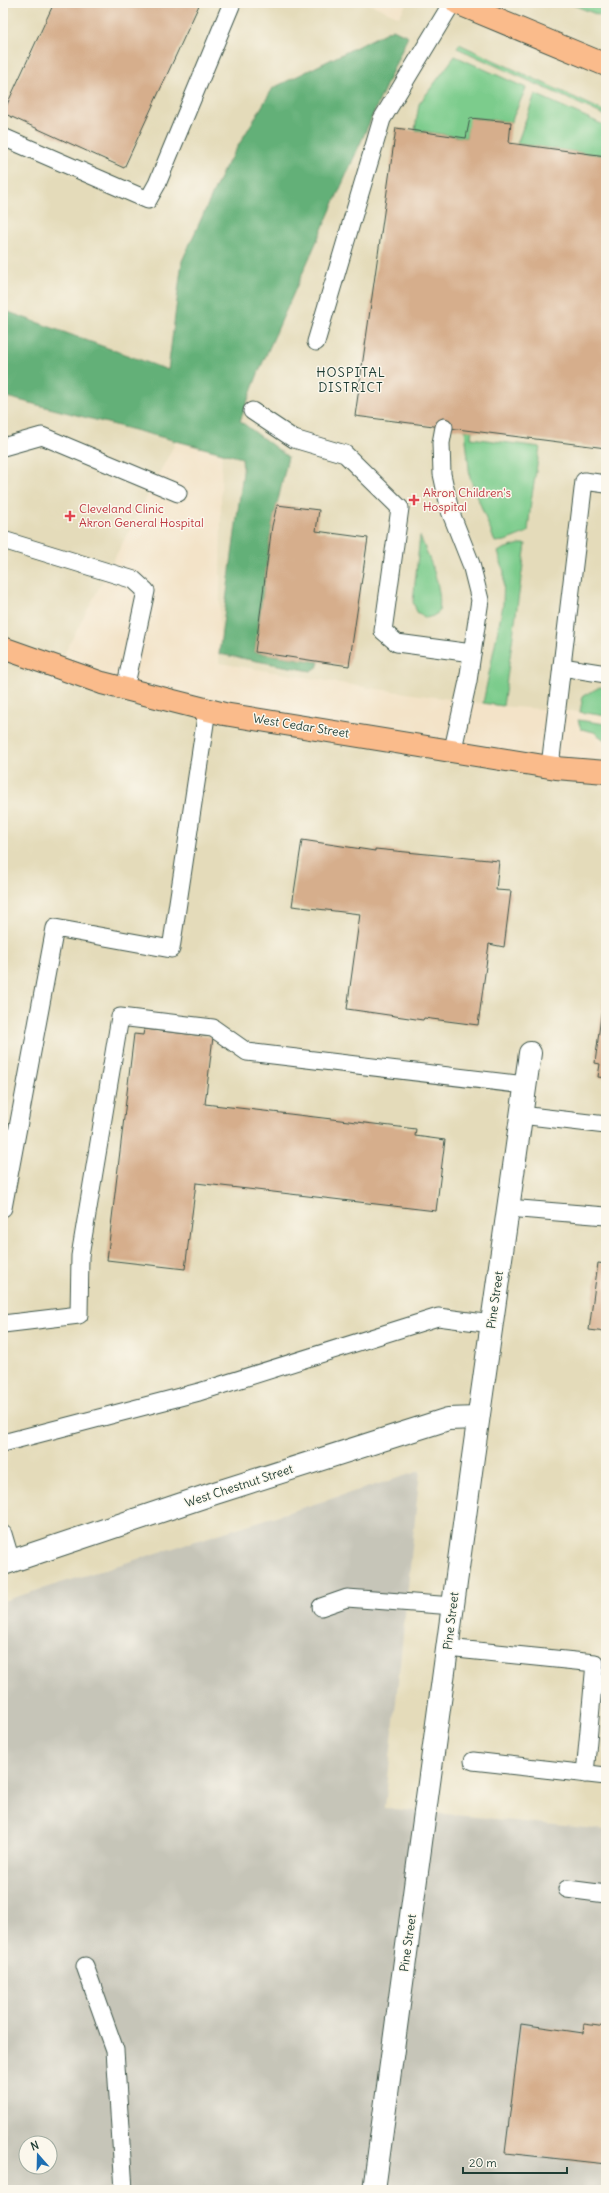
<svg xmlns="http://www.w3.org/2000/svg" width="609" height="2193" font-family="Delius,sans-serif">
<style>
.built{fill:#e4dbba}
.industrial{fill:#c6c5b8;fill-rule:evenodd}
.green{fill:#7bcc8c;stroke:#4d8460}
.forest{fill:#64b078;stroke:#427656}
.building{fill:#d6ae8c}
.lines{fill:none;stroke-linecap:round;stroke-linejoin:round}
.service-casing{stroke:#3f564a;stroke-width:19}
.minor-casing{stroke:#3f564a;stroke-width:24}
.primary-casing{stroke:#3f564a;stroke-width:24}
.service{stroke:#fff;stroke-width:17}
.minor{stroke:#fff;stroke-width:22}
.primary{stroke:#fabb8b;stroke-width:22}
.health-dot{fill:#e0444e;stroke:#fbf7ec;stroke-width:1.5}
.labels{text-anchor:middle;stroke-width:3;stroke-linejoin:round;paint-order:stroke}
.health-label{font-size:12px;fill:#be3a42;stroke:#fbf7ec;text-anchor:start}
.street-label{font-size:12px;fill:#1f3d34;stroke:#fbf7ec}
.neighbourhood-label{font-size:13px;letter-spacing:1px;fill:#1f3d34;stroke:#fbf7ec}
</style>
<rect width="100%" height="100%" fill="#fbf7ec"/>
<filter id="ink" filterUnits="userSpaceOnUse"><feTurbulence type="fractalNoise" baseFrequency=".025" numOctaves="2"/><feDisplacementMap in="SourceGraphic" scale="8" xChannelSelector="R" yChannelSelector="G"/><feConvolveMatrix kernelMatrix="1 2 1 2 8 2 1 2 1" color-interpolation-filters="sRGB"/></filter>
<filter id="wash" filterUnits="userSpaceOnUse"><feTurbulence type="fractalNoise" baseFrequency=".012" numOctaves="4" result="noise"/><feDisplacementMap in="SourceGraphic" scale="16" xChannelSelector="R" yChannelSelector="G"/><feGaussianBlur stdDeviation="0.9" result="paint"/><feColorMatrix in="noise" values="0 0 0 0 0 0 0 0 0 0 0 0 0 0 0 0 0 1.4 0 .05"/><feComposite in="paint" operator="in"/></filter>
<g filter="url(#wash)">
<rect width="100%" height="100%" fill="#f3e3c8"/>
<polygon class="built" points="3,3 368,3 399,17 407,3 606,3 606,716 570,711 500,706 370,688 219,663 223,352 50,681 606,774 606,1830 385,1808 420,1471 3,1601"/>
<path class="industrial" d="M420,1471L385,1808L606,1830V2190H3V1601ZM26,2143H50V2167H26Z"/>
<g class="green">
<polygon points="568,3 606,3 606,18"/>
<polygon points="459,44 606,112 606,116 457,48"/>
<polygon points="455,56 526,88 511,122 471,118 466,138 415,130 419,104"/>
<polygon points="535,94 606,126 606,156 517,144"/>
<polygon points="465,430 472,430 471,438 540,447 531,501 528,532 505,541 495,542 470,478"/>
<path d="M420,536C429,559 443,586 439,612L433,616L426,618L417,612L413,602Z"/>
<polygon points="520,544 526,544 503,706 483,703 503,605 504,572 498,552 503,549"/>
<polygon points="600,687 606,688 606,716 580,712 583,696"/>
<polygon points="578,720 606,724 606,741 594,732 581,729"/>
</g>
<polygon class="forest" points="393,29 408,36 259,371 240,421 288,457 272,526 255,652 319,662 317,668 311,671 219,654 243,472 242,458 3,396 3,310 168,370 182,261 223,171 273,88"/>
<g id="blocks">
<g class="building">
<polygon points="54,3 200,3 124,168 3,113"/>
<polygon points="470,118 511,122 509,143 606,156 606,448 355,416 396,128 466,138"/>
<polygon points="277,505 319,510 316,531 368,538 349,666 255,652 272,526"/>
<polygon points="302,840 375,851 375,849 499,861 496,890 511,891 504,947 489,944 478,1025 424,1018 423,1020 347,1009 360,914 292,906"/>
<polygon points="605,985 606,985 606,1078 598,1077 600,1064 595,1063"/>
<polygon points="144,1029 213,1037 205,1104 416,1129 415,1136 445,1140 436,1211 196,1183 185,1269 107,1260 134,1034 143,1035"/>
<polygon points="598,1263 606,1264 606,1332 589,1330"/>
<polygon points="521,2024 583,2033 584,2024 606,2027 606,2164 505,2153"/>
</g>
</g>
</g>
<g filter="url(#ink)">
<use href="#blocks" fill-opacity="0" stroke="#3f564a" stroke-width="1"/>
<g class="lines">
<g class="service-casing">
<g id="service">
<polyline points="3,137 148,200 157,184 232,3"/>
<polyline points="316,342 382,119 452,3"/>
<polyline points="252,411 294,439 345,454 400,508 383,631 397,643 472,653"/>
<polyline points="444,427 441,443 442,474 450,511 471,564 480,600 468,681 453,749"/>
<polyline points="3,447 42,436 178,493"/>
<polyline points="3,540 134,580 146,591 125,689"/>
<polyline points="562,667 606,674"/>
<polyline points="550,766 584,481 606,484"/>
<polyline points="521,1115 606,1125"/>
<polyline points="3,1208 55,928 171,949 207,710"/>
<polyline points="508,1208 606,1216"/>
<polyline points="3,1324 79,1315 80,1256 120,1017 213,1028 247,1052 525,1085"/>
<polyline points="3,1443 199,1392 438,1317 492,1324"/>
<polyline points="3,1534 11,1561"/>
<polyline points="321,1607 347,1598 453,1606"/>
<polyline points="447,1648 595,1663 585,1774"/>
<polyline points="473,1761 606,1776"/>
<polyline points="567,1889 606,1894"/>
<polyline points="85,1966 115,2050 124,2190"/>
</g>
</g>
<g class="minor-casing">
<g id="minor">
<polyline points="3,1564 215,1493 448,1419 478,1418"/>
<polyline points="374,2190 473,1457 530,1053"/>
</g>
</g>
<g class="primary-casing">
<g id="primary">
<polyline points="457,3 606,65"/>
<polyline points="3,648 102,683 224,714 556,768 606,772"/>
</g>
</g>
<use href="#service" class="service"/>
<use href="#minor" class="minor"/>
<use href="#primary" class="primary"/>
</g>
</g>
<g class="health-dot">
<path d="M412 494h4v4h4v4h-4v4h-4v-4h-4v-4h4z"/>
<path d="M68 510h4v4h4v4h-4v4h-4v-4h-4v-4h4z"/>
</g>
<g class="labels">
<g class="health-label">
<text x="423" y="497">Akron Children's<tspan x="423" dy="14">Hospital</tspan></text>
<text x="79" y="513">Cleveland Clinic<tspan x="79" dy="14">Akron General Hospital</tspan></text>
</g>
<g class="street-label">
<text transform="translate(301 726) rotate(9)" y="4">West Cedar Street</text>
<text transform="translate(495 1300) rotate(-82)" y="4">Pine Street</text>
<text transform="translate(239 1486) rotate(-18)" y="4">West Chestnut Street</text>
<text transform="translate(451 1621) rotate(-83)" y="4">Pine Street</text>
<text transform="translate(408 1943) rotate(-82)" y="4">Pine Street</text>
</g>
<g class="neighbourhood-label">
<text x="351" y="377">HOSPITAL<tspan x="351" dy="15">DISTRICT</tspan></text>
</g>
</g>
<rect width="609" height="2193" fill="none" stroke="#fbf7ec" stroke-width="16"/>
<g transform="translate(38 2155) rotate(340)"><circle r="19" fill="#fbf7ec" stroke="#a3ada2"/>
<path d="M0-3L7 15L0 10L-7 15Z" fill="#1f6fb2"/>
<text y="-6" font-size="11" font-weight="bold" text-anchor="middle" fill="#1f3d34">N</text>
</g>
<path d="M463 2167v6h104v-6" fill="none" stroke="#1f3d34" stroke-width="2"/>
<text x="469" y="2167" font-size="12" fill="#1f3d34" stroke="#fbf7ec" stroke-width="3" paint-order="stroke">20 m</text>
</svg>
